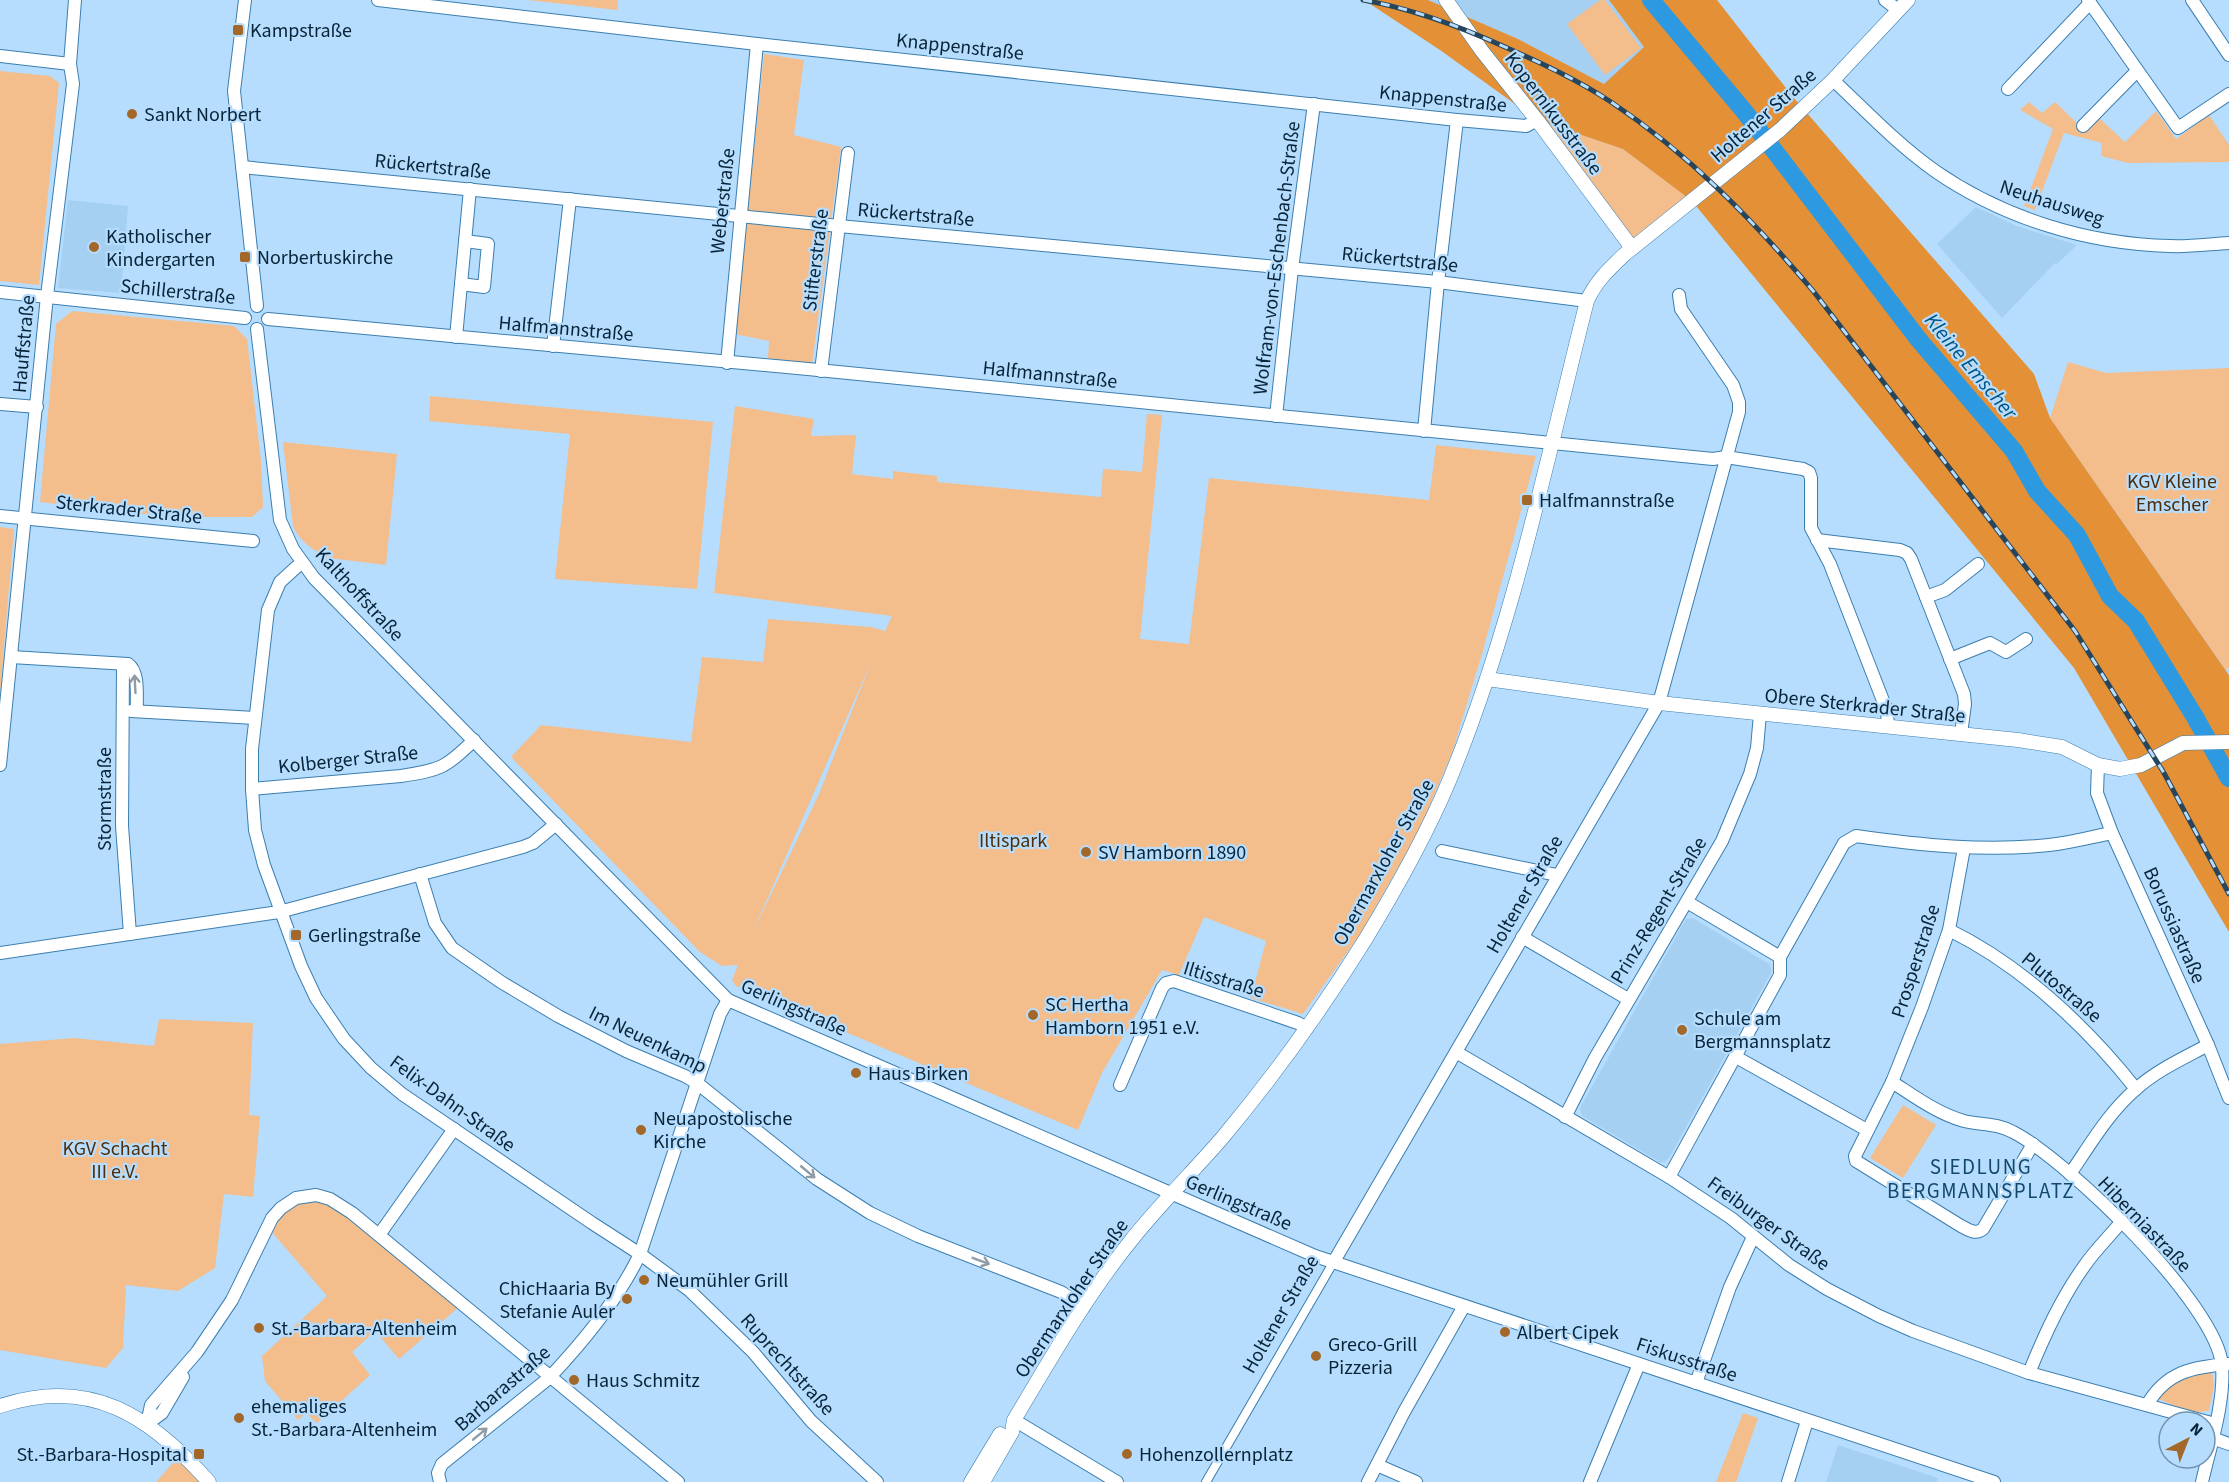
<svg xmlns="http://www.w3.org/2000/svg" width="2229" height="1482" font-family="'Source Sans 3',sans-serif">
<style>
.built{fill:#a5d0f2}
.green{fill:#f4bd8c;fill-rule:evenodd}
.forest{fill:#e39037}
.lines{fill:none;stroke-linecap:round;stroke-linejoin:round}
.river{stroke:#2c99e0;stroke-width:18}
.pedestrian-casing{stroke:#3b7eaf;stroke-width:10}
.minor-casing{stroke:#3b7eaf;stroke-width:14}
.tertiary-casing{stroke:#3b7eaf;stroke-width:15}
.pedestrian{stroke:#fff;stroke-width:8}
.minor{stroke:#fff;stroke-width:12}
.tertiary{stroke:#fff;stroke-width:14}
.rail-casing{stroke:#27455b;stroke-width:5}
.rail{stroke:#b6ddfe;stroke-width:3;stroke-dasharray:9;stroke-linecap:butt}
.oneway{stroke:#909ca5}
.poi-dot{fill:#a36729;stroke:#b6ddfe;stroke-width:2}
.labels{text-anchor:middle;stroke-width:4.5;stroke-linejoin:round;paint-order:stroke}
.poi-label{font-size:20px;fill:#082438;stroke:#b6ddfe;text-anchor:start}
.street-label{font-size:20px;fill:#082438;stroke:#b6ddfe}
.park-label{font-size:20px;fill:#4f2d09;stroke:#b6ddfe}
.water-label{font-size:21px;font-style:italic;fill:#005381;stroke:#b6ddfe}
.neighbourhood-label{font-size:21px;letter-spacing:1.5px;fill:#13486b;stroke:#b6ddfe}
</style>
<rect width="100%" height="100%" fill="#b6ddfe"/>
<g class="built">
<polygon points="1428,0 1609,0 1645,47 1604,84 1518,39"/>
<polygon points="68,200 128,206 121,293 58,288"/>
<polygon points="1976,207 2017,226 2077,245 2057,264 2055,263 2002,318 1937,244"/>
<polygon points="1693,918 1769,964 1772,971 1669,1158 1664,1162 1660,1162 1582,1116 1580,1108 1686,919"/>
<polygon points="1838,1445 1938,1478 1937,1482 1826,1482"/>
</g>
<g class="green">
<polygon points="528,0 618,0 617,10"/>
<polygon points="1600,0 1605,0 1641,48 1605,75 1567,24"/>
<polygon points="764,54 804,60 794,135 841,147 812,364 768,358 769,341 735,334"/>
<polygon points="0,71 50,76 59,83 39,285 0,281"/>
<polygon points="2029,102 2042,113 2055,102 2084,130 2098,117 2125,142 2156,111 2176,139 2209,115 2229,145 2229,162 2128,163 2101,156 2102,143 2064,133 2035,210 2024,206 2053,129 2020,110"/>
<polygon points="1537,120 1623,149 1692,201 1632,248"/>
<polygon points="72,311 234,326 247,339 261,461 263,507 252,517 171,517 40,502 56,324"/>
<polygon points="2068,362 2106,373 2229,368 2229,668 2226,670 2050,418"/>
<polygon points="430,396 713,422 697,589 555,579 570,434 429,421"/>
<path d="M735,406L814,419L811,436L856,435L852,474L893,479V471L937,476V482L1101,497L1103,469L1142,472L1147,414L1162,415L1140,639L1189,644L1209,478L1429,500L1436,445L1536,456L1482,654L1452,753L1418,833L1359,936L1303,1014L1251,998L1266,941L1204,917L1179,975L1162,970L1102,1073L1078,1130L736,986L732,980L738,965L722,966L700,952L511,757L541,725L691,742L702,657L763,662L768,619L871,627L885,631L892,616L714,593ZM872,660L819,794L752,934Z"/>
<path d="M283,442L397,454L386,565L329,558C315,552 299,541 293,526Z"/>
<polygon points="0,527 14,529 0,694"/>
<polygon points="159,1019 253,1023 249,1115 260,1116 253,1197 224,1194 215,1268 178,1291 126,1285 123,1348 106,1368 0,1350 0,1044 74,1038 154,1046"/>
<polygon points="1903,1105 1936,1125 1903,1178 1870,1158"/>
<path d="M307,1200L324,1201L349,1217L460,1306L399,1359L375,1331L352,1352L370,1375L317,1423L306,1413L298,1420L265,1381L262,1356L327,1296L270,1230C278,1214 291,1206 307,1200Z"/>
<path d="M2208,1371L2212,1373L2214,1386L2209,1410C2194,1417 2170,1403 2156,1398C2172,1384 2187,1376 2208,1371Z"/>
<polygon points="1743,1413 1758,1418 1736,1482 1716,1482"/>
<polygon points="181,1454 208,1482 156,1482"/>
</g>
<polygon class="forest" points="1364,0 1428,0 1518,39 1604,84 1644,47 1609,0 1717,0 1793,97 2034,374 2050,418 2229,675 2229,932 2074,668 1692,201 1623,149 1537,120 1440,50"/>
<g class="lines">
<polyline class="river" points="1651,0 1744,111 1919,340 2014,451 2037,491 2077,535 2110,596 2136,621 2195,717 2229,778"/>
<g class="pedestrian-casing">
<polyline id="pedestrian" points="1206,1482 1333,1263"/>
</g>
<g class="minor-casing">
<g id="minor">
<polyline points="245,0 234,91 257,306"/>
<polyline points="378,0 757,44 1457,120 1526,126 1537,120"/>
<polyline points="1885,0 1898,10"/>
<polyline points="2088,0 2178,128 2229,94"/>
<polyline points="2192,0 2229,55"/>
<polyline points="0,56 70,64"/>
<path d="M1833,80C1866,111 1898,145 1935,171C2003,218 2087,244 2170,246C2189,247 2210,244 2229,243"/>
<polyline points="2008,89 2090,3"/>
<polyline points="2083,126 2137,71"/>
<polyline points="242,167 839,226 1438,282 1587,301"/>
<polyline points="461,284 484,287 488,244 465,241"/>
<polyline points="0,292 245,318"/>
<polyline points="268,319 808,369 1713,459 1726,457 1803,469 1809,472 1811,478 1811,528 1830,564 1887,711 1888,727"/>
<polyline points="257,329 280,520 293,549 314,578 728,1000 1315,1256 1994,1482"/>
<polyline points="456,337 470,189"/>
<polyline points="553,346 570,199"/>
<polyline points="727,363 757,44"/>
<polyline points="821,371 848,153"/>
<polyline points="0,404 37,407"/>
<polyline points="1276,416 1292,269 1314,104"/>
<polyline points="1424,431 1438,282 1457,120"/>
<polyline points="0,516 253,541"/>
<polyline points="1817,540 1900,550 1907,553 1911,559 1964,694 1965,704 1961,734"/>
<polyline points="302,562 280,582 268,610 252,749 252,789 255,830 264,865 301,966 316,998 344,1039 371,1068 402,1094 592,1223 640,1254 689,1290 753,1352 811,1421 877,1482"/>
<polyline points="1926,597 1945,590 1978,564"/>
<path d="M11,657L128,664C140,672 136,698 137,711"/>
<polyline points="1950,659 1990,643 2006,652 2026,639"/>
<polyline points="123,664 122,826 130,934"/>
<polyline points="131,711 255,718"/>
<polyline points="0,765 47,296 73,84 70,64 75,0"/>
<polyline points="2098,765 2097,793 2112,833 2208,1045 2229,1098"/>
<path d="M252,789L401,776C440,770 446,768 474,740"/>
<path d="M1964,848L1949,930L1922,1007L1892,1082L1855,1156L1856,1161L1961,1226C1969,1230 1975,1235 1983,1229L2033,1144"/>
<polyline points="1442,851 1557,875"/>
<polyline points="420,874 435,923 452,948 501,982 558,1016 626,1051 685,1076 697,1083 817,1179 870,1213 918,1236 1061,1292 1084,1307"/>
<polyline points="1687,902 1780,957"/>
<path d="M1949,930C2021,965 2087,1027 2136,1089"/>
<polyline points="1522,937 1628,999"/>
<polyline points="0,953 279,912 523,847 533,843 556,824"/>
<polyline points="1456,1052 1669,1177 1731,1218 1789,1265 1827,1289 1879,1316 1913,1331 2029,1373 2215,1424"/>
<polyline points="1736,1057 1867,1130"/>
<path d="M1892,1082C1914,1096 1938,1114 1964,1121C1981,1125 1997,1123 2013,1132C2066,1159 2218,1305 2222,1366C2225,1402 2210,1447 2202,1482"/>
<polyline points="1120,1085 1162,988 1166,983 1174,981 1298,1023 1307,1028"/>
<polyline points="1565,1117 1595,1058 1722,841 1750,774 1757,748 1760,714"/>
<path d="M2070,1174C2090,1145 2108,1113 2136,1089C2157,1070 2184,1058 2208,1045"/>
<path d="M1669,1177L1780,975V957L1844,843L1856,836C1920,845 1984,852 2049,845C2070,843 2091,837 2112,833"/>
<polyline points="379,1235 454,1129"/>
<polyline points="1333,1263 1659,703 1739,412 1739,402 1733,385 1681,309 1679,295"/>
<path d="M2029,1373C2044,1336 2061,1298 2085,1265C2096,1249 2110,1236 2122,1221"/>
<polyline points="1696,1383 1730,1287 1753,1237"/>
<path d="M2147,1405C2166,1372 2192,1367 2228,1364"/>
<polyline points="1014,1420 1117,1482"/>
<polyline points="147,1424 151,1405 197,1352 232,1300 272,1218 281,1208 296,1198 316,1195 330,1199 352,1213 678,1482"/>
<polyline points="147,1424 162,1413 183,1377"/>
<polyline points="2212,1438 2229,1444"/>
<polyline points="1377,1465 1416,1482"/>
<path d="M440,1482L438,1473L442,1464L549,1378C584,1341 618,1300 640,1254L720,1014L728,1000"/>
<polyline points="1368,1482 1404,1412 1464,1306"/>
<polyline points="1590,1482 1639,1364"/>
<polyline points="1788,1482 1807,1421"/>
</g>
</g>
<g class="tertiary-casing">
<g id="tertiary">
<polyline points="1446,0 1482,51 1537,120 1632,248"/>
<polyline points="1487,679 1659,703 2018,740 2062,747 2098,765 2120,769 2141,765 2183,743 2229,742"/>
<path d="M0,1406C91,1376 150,1416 209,1482"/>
<polyline points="971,1482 1000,1434"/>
<path d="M983,1482L1012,1432L1014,1420C1050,1360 1085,1298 1129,1243C1158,1206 1192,1173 1223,1137C1275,1075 1322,1009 1365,940C1396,889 1426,836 1449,781C1513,627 1546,462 1587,301C1596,281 1609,269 1625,254L1780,130L1833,80L1908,0"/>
</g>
</g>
<use href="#pedestrian" class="pedestrian"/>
<use href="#minor" class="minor"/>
<use href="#tertiary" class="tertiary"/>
<g class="rail-casing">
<path id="rail" d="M1363,0C1414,9 1459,26 1505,47C1541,63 1578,80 1611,102C1689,154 1753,220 1814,292L2075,631L2164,773L2229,894"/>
</g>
<use href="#rail" class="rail"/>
</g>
<defs><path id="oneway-shaft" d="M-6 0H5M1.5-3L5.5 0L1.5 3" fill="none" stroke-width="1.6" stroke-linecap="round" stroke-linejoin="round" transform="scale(1.5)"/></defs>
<g class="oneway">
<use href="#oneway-shaft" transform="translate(135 684) rotate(-93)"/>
<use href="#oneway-shaft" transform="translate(808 1172) rotate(40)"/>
<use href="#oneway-shaft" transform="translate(981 1261) rotate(21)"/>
<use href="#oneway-shaft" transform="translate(480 1434) rotate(-39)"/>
</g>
<g class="poi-dot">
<rect x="232" y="24" width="12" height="12" rx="3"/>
<circle cx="132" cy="114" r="6"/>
<circle cx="94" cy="247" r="6"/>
<rect x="239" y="251" width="12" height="12" rx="3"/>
<rect x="1521" y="494" width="12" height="12" rx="3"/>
<circle cx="1086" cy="852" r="6"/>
<rect x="290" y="929" width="12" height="12" rx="3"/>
<circle cx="1033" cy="1015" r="6"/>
<circle cx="1682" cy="1030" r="6"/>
<circle cx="856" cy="1073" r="6"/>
<circle cx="641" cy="1130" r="6"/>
<circle cx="644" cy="1280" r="6"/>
<circle cx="627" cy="1299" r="6"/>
<circle cx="259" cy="1328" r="6"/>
<circle cx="1505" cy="1332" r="6"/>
<circle cx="1316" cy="1356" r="6"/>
<circle cx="574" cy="1380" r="6"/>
<circle cx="239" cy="1418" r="6"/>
<rect x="193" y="1448" width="12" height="12" rx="3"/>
<circle cx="1127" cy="1454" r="6"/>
</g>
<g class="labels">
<g class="poi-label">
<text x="250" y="37">Kampstraße</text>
<text x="144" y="121">Sankt Norbert</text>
<text x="106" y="243">Katholischer<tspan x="106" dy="23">Kindergarten</tspan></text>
<text x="257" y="264">Norbertuskirche</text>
<text x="1539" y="507">Halfmannstraße</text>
<text x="1098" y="859">SV Hamborn 1890</text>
<text x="308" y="942">Gerlingstraße</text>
<text x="1045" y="1011">SC Hertha<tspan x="1045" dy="23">Hamborn 1951 e.V.</tspan></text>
<text x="1694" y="1025">Schule am<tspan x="1694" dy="23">Bergmannsplatz</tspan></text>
<text x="868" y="1080">Haus Birken</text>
<text x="653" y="1125">Neuapostolische<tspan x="653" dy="23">Kirche</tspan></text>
<text x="656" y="1287">Neumühler Grill</text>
<text x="615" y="1295" text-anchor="end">ChicHaaria By<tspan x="615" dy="23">Stefanie Auler</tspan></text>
<text x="271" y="1335">St.-Barbara-Altenheim</text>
<text x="1517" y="1339">Albert Cipek</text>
<text x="1328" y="1351">Greco-Grill<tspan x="1328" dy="23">Pizzeria</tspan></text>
<text x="586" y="1387">Haus Schmitz</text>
<text x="251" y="1413">ehemaliges<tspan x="251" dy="23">St.-Barbara-Altenheim</tspan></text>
<text x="187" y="1461" text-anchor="end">St.-Barbara-Hospital</text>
<text x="1139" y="1461">Hohenzollernplatz</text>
</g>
<g class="street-label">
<text transform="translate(960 46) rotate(6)" y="7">Knappenstraße</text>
<text transform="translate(1443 98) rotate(6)" y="7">Knappenstraße</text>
<text transform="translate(1554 113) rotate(53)" y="7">Kopernikusstraße</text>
<text transform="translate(1763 115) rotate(-41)" y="7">Holtener Straße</text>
<text transform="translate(433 166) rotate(6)" y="7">Rückertstraße</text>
<text transform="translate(722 201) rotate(-84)" y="7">Weberstraße</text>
<text transform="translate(2052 202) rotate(18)" y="7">Neuhausweg</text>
<text transform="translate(916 214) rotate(5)" y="7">Rückertstraße</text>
<text transform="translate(1276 258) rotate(-83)" y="7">Wolfram-von-Eschenbach-Straße</text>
<text transform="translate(1400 259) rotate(6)" y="7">Rückertstraße</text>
<text transform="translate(815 260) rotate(-83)" y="7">Stifterstraße</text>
<text transform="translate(178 291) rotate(6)" y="7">Schillerstraße</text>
<text transform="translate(566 328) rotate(5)" y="7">Halfmannstraße</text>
<text transform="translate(23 344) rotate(-85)" y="7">Hauffstraße</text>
<text transform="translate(1050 374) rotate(6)" y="7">Halfmannstraße</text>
<text transform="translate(129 509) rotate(6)" y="7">Sterkrader Straße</text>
<text transform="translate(360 594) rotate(47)" y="7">Kalthoffstraße</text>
<text transform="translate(1865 705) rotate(6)" y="7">Obere Sterkrader Straße</text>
<text transform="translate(348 759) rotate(-6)" y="7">Kolberger Straße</text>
<text transform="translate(104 799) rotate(-90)" y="7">Stormstraße</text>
<text transform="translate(1383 862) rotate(-61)" y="7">Obermarxloher Straße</text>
<text transform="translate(1524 894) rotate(-60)" y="7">Holtener Straße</text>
<text transform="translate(1658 910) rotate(-59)" y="7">Prinz-Regent-Straße</text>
<text transform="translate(2175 925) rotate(66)" y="7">Borussiastraße</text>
<text transform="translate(1915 961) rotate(-72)" y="7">Prosperstraße</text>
<text transform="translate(1224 979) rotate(17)" y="7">Iltisstraße</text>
<text transform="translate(2062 987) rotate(40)" y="7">Plutostraße</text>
<text transform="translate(794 1007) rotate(24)" y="7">Gerlingstraße</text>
<text transform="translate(648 1039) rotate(26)" y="7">Im Neuenkamp</text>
<text transform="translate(453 1103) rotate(36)" y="7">Felix-Dahn-Straße</text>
<text transform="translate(1239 1202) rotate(23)" y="7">Gerlingstraße</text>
<text transform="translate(1769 1223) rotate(36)" y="7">Freiburger Straße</text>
<text transform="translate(2145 1224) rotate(46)" y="7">Hiberniastraße</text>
<text transform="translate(1071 1298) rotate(-56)" y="7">Obermarxloher Straße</text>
<text transform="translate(1280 1314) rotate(-60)" y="7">Holtener Straße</text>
<text transform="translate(1687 1359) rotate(18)" y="7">Fiskusstraße</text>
<text transform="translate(788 1364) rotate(48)" y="7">Ruprechtstraße</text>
<text transform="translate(502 1388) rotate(-41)" y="7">Barbarastraße</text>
</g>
<g class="park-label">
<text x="2172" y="488">KGV Kleine<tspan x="2172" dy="23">Emscher</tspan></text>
<text x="1013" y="847">Iltispark</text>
<text x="115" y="1155">KGV Schacht<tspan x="115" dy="23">III e.V.</tspan></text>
</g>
<g class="water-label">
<text transform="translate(1971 366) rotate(50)" y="7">Kleine Emscher</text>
</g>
<g class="neighbourhood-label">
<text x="1981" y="1174">SIEDLUNG<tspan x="1981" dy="24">BERGMANNSPLATZ</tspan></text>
</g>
</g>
<g transform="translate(2187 1440) rotate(42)"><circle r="28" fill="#b6ddfe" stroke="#7093af" stroke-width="1.5"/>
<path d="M0-4.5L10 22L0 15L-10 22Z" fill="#a36729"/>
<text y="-9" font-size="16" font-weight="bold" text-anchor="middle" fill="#082438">N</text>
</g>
</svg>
